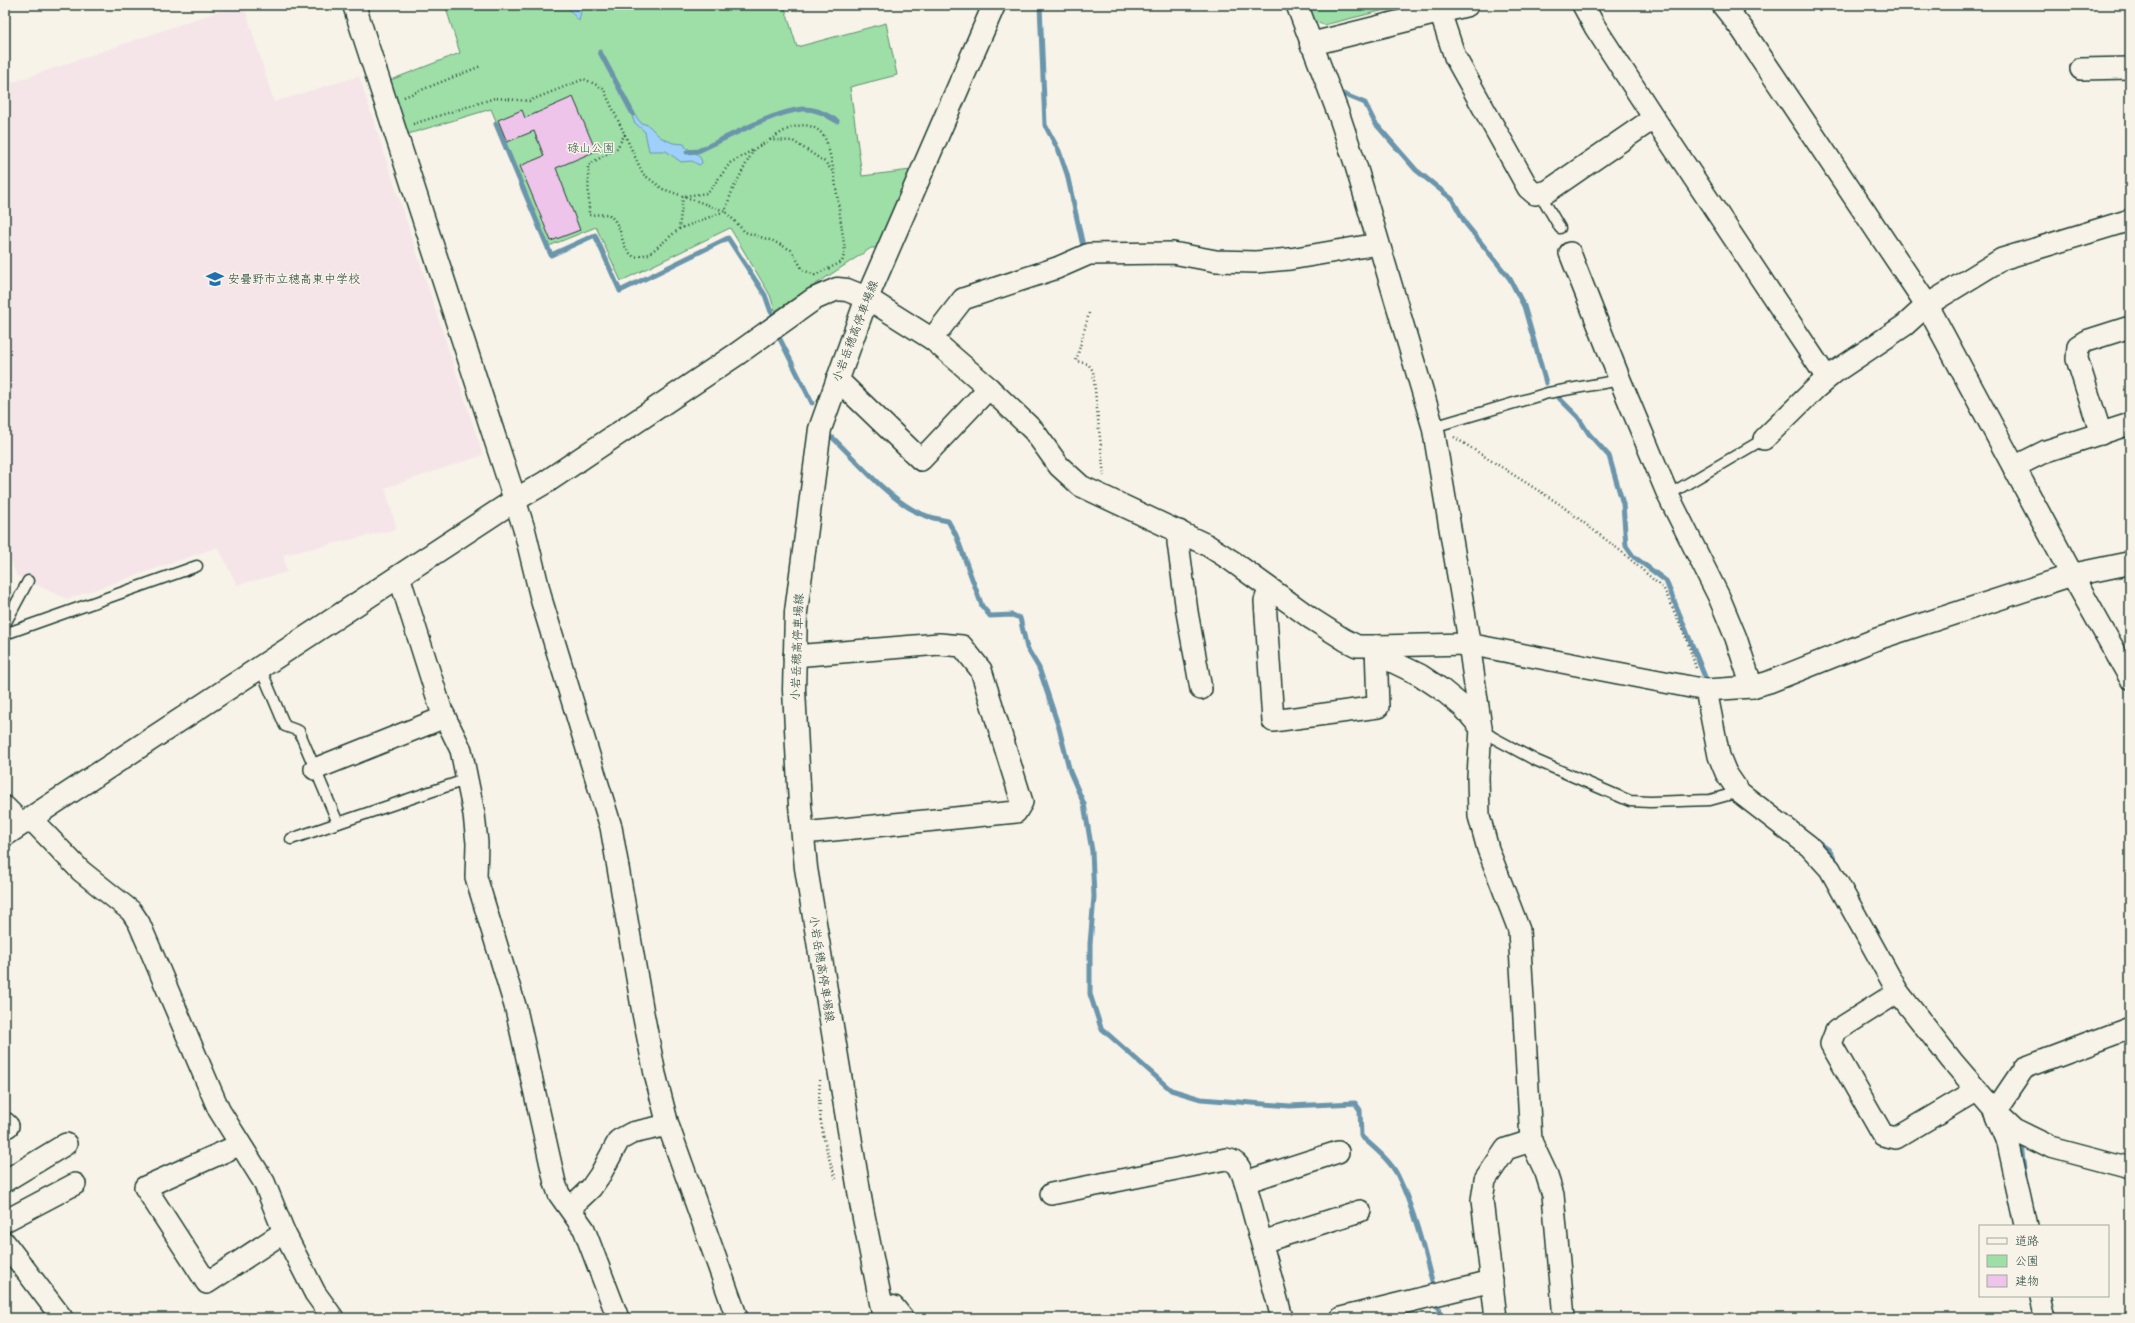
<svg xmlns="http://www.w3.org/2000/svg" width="2135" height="1323" font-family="Itim,'Klee One',sans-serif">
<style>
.built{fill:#f5e5e9}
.green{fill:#9edea7;stroke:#5e8e6e}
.water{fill:#9ed0fb;stroke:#6b95ab}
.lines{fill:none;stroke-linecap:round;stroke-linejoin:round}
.stream{stroke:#6b95ab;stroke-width:5}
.building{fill:#efc4ea;stroke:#1f3d34}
.service-casing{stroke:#1f3d34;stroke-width:13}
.minor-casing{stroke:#1f3d34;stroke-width:24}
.tertiary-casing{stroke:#1f3d34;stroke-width:25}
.secondary-casing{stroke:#1f3d34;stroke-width:25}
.path{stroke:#1f3d34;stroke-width:2.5;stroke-dasharray:1 3;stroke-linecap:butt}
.service{stroke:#f7f3e8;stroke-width:10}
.minor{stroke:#f7f3e8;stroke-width:21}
.tertiary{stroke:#f7f3e8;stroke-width:22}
.secondary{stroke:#f7f3e8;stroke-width:22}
.labels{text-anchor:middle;stroke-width:3;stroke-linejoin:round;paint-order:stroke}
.park-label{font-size:12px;fill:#385d4b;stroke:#f7f3e8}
.poi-label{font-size:12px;fill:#1f3d34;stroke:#f7f3e8;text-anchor:start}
.street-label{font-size:12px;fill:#1f3d34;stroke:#f7f3e8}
</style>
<rect width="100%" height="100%" fill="#f7f3e8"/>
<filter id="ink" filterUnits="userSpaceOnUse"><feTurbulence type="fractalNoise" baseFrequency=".025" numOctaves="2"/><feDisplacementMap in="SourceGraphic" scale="8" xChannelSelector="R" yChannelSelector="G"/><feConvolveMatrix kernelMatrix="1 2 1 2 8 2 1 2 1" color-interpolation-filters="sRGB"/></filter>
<g filter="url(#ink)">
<polygon class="built" points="236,5 244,5 274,102 359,76 483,455 385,488 397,529 283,555 287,572 237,585 218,547 67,599 17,576 5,548 5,85"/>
<g class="green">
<polygon points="445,5 784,5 797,47 886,23 897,75 850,87 862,176 911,170 877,248 871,248 775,311 770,295 730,228 621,281 596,227 549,246 491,109 405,135 388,81 460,53"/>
<polygon points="1306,5 1380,5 1380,7 1405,5 1324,25 1313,21"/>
</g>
<g class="water">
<polygon points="567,5 582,5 579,21 567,7"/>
<path d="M630,109L641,123L648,125L660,137L673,143L684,144L686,148C692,150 702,156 702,163L699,165L692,161L681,162L666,151H649L645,132L634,122Z"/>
</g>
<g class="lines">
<g class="stream">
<polyline points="1040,5 1045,125 1059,151 1067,174 1083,246"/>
<polyline points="600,52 633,114"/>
<polyline points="1343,94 1365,103 1375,123 1416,170 1452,199 1466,224 1510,279 1524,306 1546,383"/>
<polyline points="496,124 551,255 595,235 620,291 728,238 765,295 771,312"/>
<path d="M687,152L698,151C727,138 772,112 803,109C816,108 826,115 837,121"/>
<polyline points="780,339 812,403"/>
<polyline points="1559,398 1578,417 1589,434 1609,456 1623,504 1626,546 1633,556 1666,581 1705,677"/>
<path d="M833,438C858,462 883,493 913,510C923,516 936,519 948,521L956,535L982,606L990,616L1012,615L1020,618L1027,648L1039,668L1059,728L1070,772L1084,804L1092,851L1094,897L1090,944V994L1101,1028L1171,1090L1201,1099L1290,1106L1355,1103L1360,1110L1361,1136C1374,1148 1390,1160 1398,1176C1414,1209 1425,1254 1434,1290"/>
<polyline points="1818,842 1829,850 1839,866"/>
<polyline points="2021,1143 2025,1174"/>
<polyline points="1436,1300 1441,1318"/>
</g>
</g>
<polygon class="building" points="573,97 596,151 556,168 580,230 551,241 520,166 544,156 534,131 507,142 498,120 522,110 525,118"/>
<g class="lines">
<g class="service-casing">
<g id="service">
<polyline points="1540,194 1560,228"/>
<polyline points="1433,427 1548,393 1620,380"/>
<polyline points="1668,495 1764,439"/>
<polyline points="5,624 28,581"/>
<polyline points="5,634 197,566"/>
<polyline points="260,667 285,726 299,731 338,823"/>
<polyline points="1481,729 1494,738 1535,760 1630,801 1650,802 1710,800 1739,792"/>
<polyline points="291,839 468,779"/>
</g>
</g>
<g class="minor-casing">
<g id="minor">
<polyline points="1297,5 1340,118 1356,166 1433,427 1467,629 1481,728 1478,777 1479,816 1488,849 1519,930 1531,1141 1546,1173 1553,1195 1564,1318"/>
<polyline points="1583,5 1595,27 1654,118 1827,378"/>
<polyline points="1440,12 1455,57 1528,188 1535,194 1548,191 1654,118"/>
<polyline points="2081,69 2130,68"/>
<polyline points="1570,253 1620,380 1668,495 1719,597 1736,638 1752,687"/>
<polyline points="867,298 932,339 989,388 1034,431 1059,466 1081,486 1207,545 1232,561 1312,619 1345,640 1357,646 1376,646 1468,644 1706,690 1719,756 1726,773 1739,792 1809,846 1830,869 1898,992 1952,1061 1995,1111 2014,1129 2051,1147 2130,1168"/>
<polyline points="932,339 963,299 1057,268 1089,254 1173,253 1216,261 1256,262 1290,259 1378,244"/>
<polyline points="837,379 921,460 989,388"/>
<polyline points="2101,434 2077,359 2078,346 2086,341 2130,327"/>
<polyline points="1764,439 1816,388 1835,372 1905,325 1927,305 2002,259 2130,220"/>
<polyline points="2013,466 2022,463 2046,451 2130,424"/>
<polyline points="515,500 525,532 542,602 611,827 643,1013 655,1074 668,1125 737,1318"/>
<polyline points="1179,531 1178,542 1187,612 1201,689"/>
<polyline points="399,576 441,709 461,750 474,814 477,843 476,877 516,1009 555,1183 559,1194 584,1229 618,1318"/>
<polyline points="1269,589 1265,601 1273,721 1378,707 1376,646"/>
<polyline points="1376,646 1389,660 1420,675 1441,689 1463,707 1481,728"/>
<polyline points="794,656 939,644 962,646 981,670 1022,802 1016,812 803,833"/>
<polyline points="1706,690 1752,687 1769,682 1877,639 2072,575 2130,678"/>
<polyline points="315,769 445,717"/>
<polyline points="5,807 22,824"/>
<polyline points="30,818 81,871 131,911 139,923 219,1110 264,1182 284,1232 315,1293 333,1318"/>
<polyline points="1898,992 1836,1031 1831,1044 1883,1135 1896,1138 1977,1090"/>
<polyline points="1995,1111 2024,1068 2130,1028"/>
<polyline points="1997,1117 2008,1143 2026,1226"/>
<polyline points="5,1123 8,1126"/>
<polyline points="239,1145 145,1187 207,1283 284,1232"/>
<polyline points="5,1181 66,1144"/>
<polyline points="1245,1182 1338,1152"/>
<path d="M1051,1194L1226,1159C1239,1161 1241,1170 1245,1182L1282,1318"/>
<polyline points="570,1208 591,1188 600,1175 619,1140 632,1133 668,1125"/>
<polyline points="5,1221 75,1184"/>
<polyline points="1262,1242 1360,1211"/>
<polyline points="5,1243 62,1318"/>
<polyline points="2040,1296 2045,1318"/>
<polyline points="1341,1318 1492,1281"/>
<polyline points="1496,1318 1482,1200 1485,1180 1506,1149 1531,1141"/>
</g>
</g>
<g class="tertiary-casing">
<g id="tertiary">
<polyline points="354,5 515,500"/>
<polyline points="1723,5 1742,29 1927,305 2072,575 2130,563"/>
<polyline points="1311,44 1467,5"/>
<polyline points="5,835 515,500 546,482 737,354 814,299 837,289 847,290 867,298"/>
<polyline points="882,1305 893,1307 902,1318"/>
</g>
</g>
<g class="secondary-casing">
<polyline id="secondary" points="884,1318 861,1203 806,868 800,805 794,690 796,612 820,429 867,298 994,5"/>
</g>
<g class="path">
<polyline points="404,97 481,66"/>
<polyline points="413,124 495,98 529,101 584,79 603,88 643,174 663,189 725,211 745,232 773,241 791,250 803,270 815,275 842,262 845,251 834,173 825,162 793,141 770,140 754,149 732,191 725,211 679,229"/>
<path d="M625,134L617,148L588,165L589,215L608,214C626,228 617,244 634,257L649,254L679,229L683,196L708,193L730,163L753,150"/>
<path d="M770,140C785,129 808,116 823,135C828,141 831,162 834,170"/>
<polyline points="1089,313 1076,361 1088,364 1093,371 1104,476"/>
<polyline points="1454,437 1558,503 1622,552 1664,589 1687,640 1696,668"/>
<path d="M820,1080C817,1116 824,1146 836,1179"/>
</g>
<use href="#service" class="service"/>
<use href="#minor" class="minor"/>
<use href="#tertiary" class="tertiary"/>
<use href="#secondary" class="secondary"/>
</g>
</g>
<defs>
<g id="school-bare" transform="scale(1.38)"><path d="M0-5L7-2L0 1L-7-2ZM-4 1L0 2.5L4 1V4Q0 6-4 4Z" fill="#1f6fb2" stroke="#f7f3e8" stroke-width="2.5" paint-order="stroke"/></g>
</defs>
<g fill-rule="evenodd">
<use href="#school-bare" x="215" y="279"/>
</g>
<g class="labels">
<g class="park-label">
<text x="591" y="152">碌山公園</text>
</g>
<g class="poi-label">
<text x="228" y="283">安曇野市立穂高東中学校</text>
</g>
<g class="street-label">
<text transform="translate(855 331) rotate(-69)" y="4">小岩岳穂高停車場線</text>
<text transform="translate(797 647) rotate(-88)" y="4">小岩岳穂高停車場線</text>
<text transform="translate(822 969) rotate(81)" y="4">小岩岳穂高停車場線</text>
</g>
</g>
<rect width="2135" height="1323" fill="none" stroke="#f7f3e8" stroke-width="20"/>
<rect x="10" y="10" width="2115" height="1303" fill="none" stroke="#1f3d34" stroke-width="1.5" filter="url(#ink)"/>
<rect x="1979" y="1225" width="130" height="72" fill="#f7f3e8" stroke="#a1aaa0"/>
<rect x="1987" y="1238" width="20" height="6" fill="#f7f3e8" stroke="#a1aaa0"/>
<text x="2015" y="1245" font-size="12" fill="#1f3d34">道路</text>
<rect x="1987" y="1255" width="20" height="12" fill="#9edea7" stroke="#a1aaa0"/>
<text x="2015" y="1265" font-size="12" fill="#1f3d34">公園</text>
<rect x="1987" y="1275" width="20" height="12" fill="#efc4ea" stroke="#a1aaa0"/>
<text x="2015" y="1285" font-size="12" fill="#1f3d34">建物</text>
</svg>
